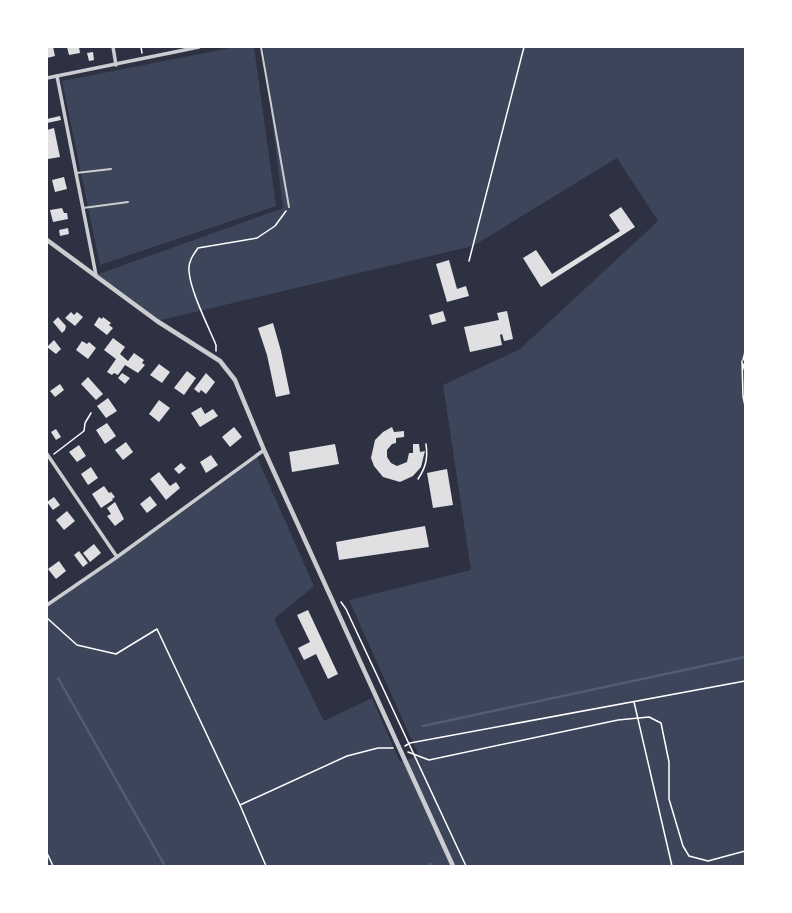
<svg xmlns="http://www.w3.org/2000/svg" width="792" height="913" font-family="'Source Sans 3',sans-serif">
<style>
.green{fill:#3c4559}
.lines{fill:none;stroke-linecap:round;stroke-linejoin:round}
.stream{stroke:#4f5d75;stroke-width:2.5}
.building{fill:#e0e0e3}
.path{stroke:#fff;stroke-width:1.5}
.service{stroke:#caccd0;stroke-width:2}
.minor{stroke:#caccd0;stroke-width:3.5}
.tertiary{stroke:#caccd0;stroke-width:4.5}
</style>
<rect width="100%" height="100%" fill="#2d3142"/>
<g class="green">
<polygon points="235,47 254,47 276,206 100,265 62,81"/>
<polygon points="263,47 745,47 745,866 47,866 47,605 256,455 314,586 274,619 324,721 372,698 400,762 419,756 349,600 471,570 443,385 520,349 658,221 617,158 473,246 157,321 96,275 283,208"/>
</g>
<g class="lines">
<g class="stream">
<polyline points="58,678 165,866"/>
<polyline points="423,726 745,657"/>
<polyline points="428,866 431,864"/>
</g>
</g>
<g class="building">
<polygon points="47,47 53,47 55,56 47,58"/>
<polygon points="67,47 79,47 80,53 69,55"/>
<polygon points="93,52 94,60 89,61 87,53"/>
<polygon points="60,116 61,120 47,123 47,119"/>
<polygon points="54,128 60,157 48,159 47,130"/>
<polygon points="64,177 67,189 55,192 52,180"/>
<polygon points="621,207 635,227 541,287 523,258 536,250 552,274 620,231 609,215"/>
<polygon points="62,208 64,213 67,213 68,219 53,222 50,210"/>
<polygon points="68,228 69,234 60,236 59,230"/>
<polygon points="449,260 457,289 466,286 469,296 447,302 436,264"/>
<polygon points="443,311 446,321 432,325 429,315"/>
<polygon points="507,311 513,339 504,341 502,334 500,335 502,345 470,352 464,327 499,320 497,313"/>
<polygon points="71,312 74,315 77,312 83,317 75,326 65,318"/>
<polygon points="58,317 66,326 65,330 62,333 53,322"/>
<polygon points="99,317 102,319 103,317 111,323 109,325 113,328 107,335 94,325"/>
<polygon points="273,323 281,351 290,394 276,397 267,355 258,328"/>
<polygon points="113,338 125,347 120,354 128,361 134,353 144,360 142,363 145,365 138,373 125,365 118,375 114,373 112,375 107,372 116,359 104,350"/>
<polygon points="54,340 61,349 56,354 47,347"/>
<polygon points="82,341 87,344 89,342 96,348 88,359 76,350"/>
<polygon points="159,364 170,372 162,383 150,375"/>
<polygon points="187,371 196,378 184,395 174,388"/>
<polygon points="122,373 130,378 125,384 118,378"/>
<polygon points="206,373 215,382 206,394 201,390 199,393 194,389"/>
<polygon points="88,377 103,394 96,400 81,384"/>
<polygon points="60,384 64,390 55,397 50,391"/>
<polygon points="108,398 117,411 106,418 97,406"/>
<polygon points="159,400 170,408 159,422 149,414"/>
<polygon points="201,407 205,414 213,409 218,416 200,427 191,413"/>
<polygon points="107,423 116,436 105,444 96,430"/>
<polygon points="234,427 242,437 230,447 222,437"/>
<polygon points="392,427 394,432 404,431 404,437 396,438 396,443 392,444 387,450 387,457 391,463 397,466 407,462 409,453 413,453 413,444 419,444 420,452 425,451 421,467 413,476 400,482 383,477 374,466 371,458 375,440 383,432"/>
<polygon points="56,429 61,437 56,440 51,432"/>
<polygon points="126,442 133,452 123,460 115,450"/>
<polygon points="335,444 339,464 292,472 289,452"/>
<polygon points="79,445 86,456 77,462 69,452"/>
<polygon points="211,455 218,465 206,473 200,462"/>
<polygon points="181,463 186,468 179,474 174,469"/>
<polygon points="91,467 98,478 88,485 81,474"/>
<polygon points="447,469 453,505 433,508 427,473"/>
<polygon points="159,472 170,486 176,482 180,488 166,500 150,479"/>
<polygon points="104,486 109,493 111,492 115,497 112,499 113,500 101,508 92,494"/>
<polygon points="150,496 157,505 147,513 140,504"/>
<polygon points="54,497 60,505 53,510 47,502"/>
<polygon points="115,502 124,519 115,526 107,516 111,514 107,508"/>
<polygon points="67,511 75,521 64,530 56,520"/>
<polygon points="425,526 429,547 339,560 336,542"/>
<polygon points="94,544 101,553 90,562 83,553"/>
<polygon points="79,551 88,563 83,567 74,555"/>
<polygon points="59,561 66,571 56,579 48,569"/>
<polygon points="308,610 338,674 328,679 316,654 304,660 298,648 310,642 297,615"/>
</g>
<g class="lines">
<g class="path">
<polyline points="141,47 142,53"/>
<polyline points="469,261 524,47"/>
<path d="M216,351V345C208,326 190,290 189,271C188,262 193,255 198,248L257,238L275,226L286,211"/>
<polyline points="743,360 745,352"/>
<polyline points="742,361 743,396 745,406"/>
<polyline points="743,364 745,372"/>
<polyline points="54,454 84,431 85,423 91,413"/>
<path d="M418,479C426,467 428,458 426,444"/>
<polyline points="341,602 346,609 466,866"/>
<polyline points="47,618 77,645 116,654 157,629 240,805 347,756 378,748 393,748"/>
<polyline points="634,702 672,866"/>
<polyline points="405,746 410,743 745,681"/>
<polyline points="408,752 429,760 618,720 649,717 661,723 669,762 669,799 683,846 689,856 708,861 745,851"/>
<polyline points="240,805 266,866"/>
<polyline points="47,853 53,866"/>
</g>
<g class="service">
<polyline points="261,47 289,207"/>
<polyline points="76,173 111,169"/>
<polyline points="83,208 128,202"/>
</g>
<g class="minor">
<polyline points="113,47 116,65"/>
<polyline points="57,76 96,275"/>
<polyline points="47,78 199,47"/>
<polyline points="47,454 117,557"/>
<polyline points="47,605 117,557 264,450"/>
</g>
<polyline class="tertiary" points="47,240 157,321 220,361 235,380 264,450 453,866"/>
</g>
<rect width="792" height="913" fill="none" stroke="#ffffff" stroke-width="96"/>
</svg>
